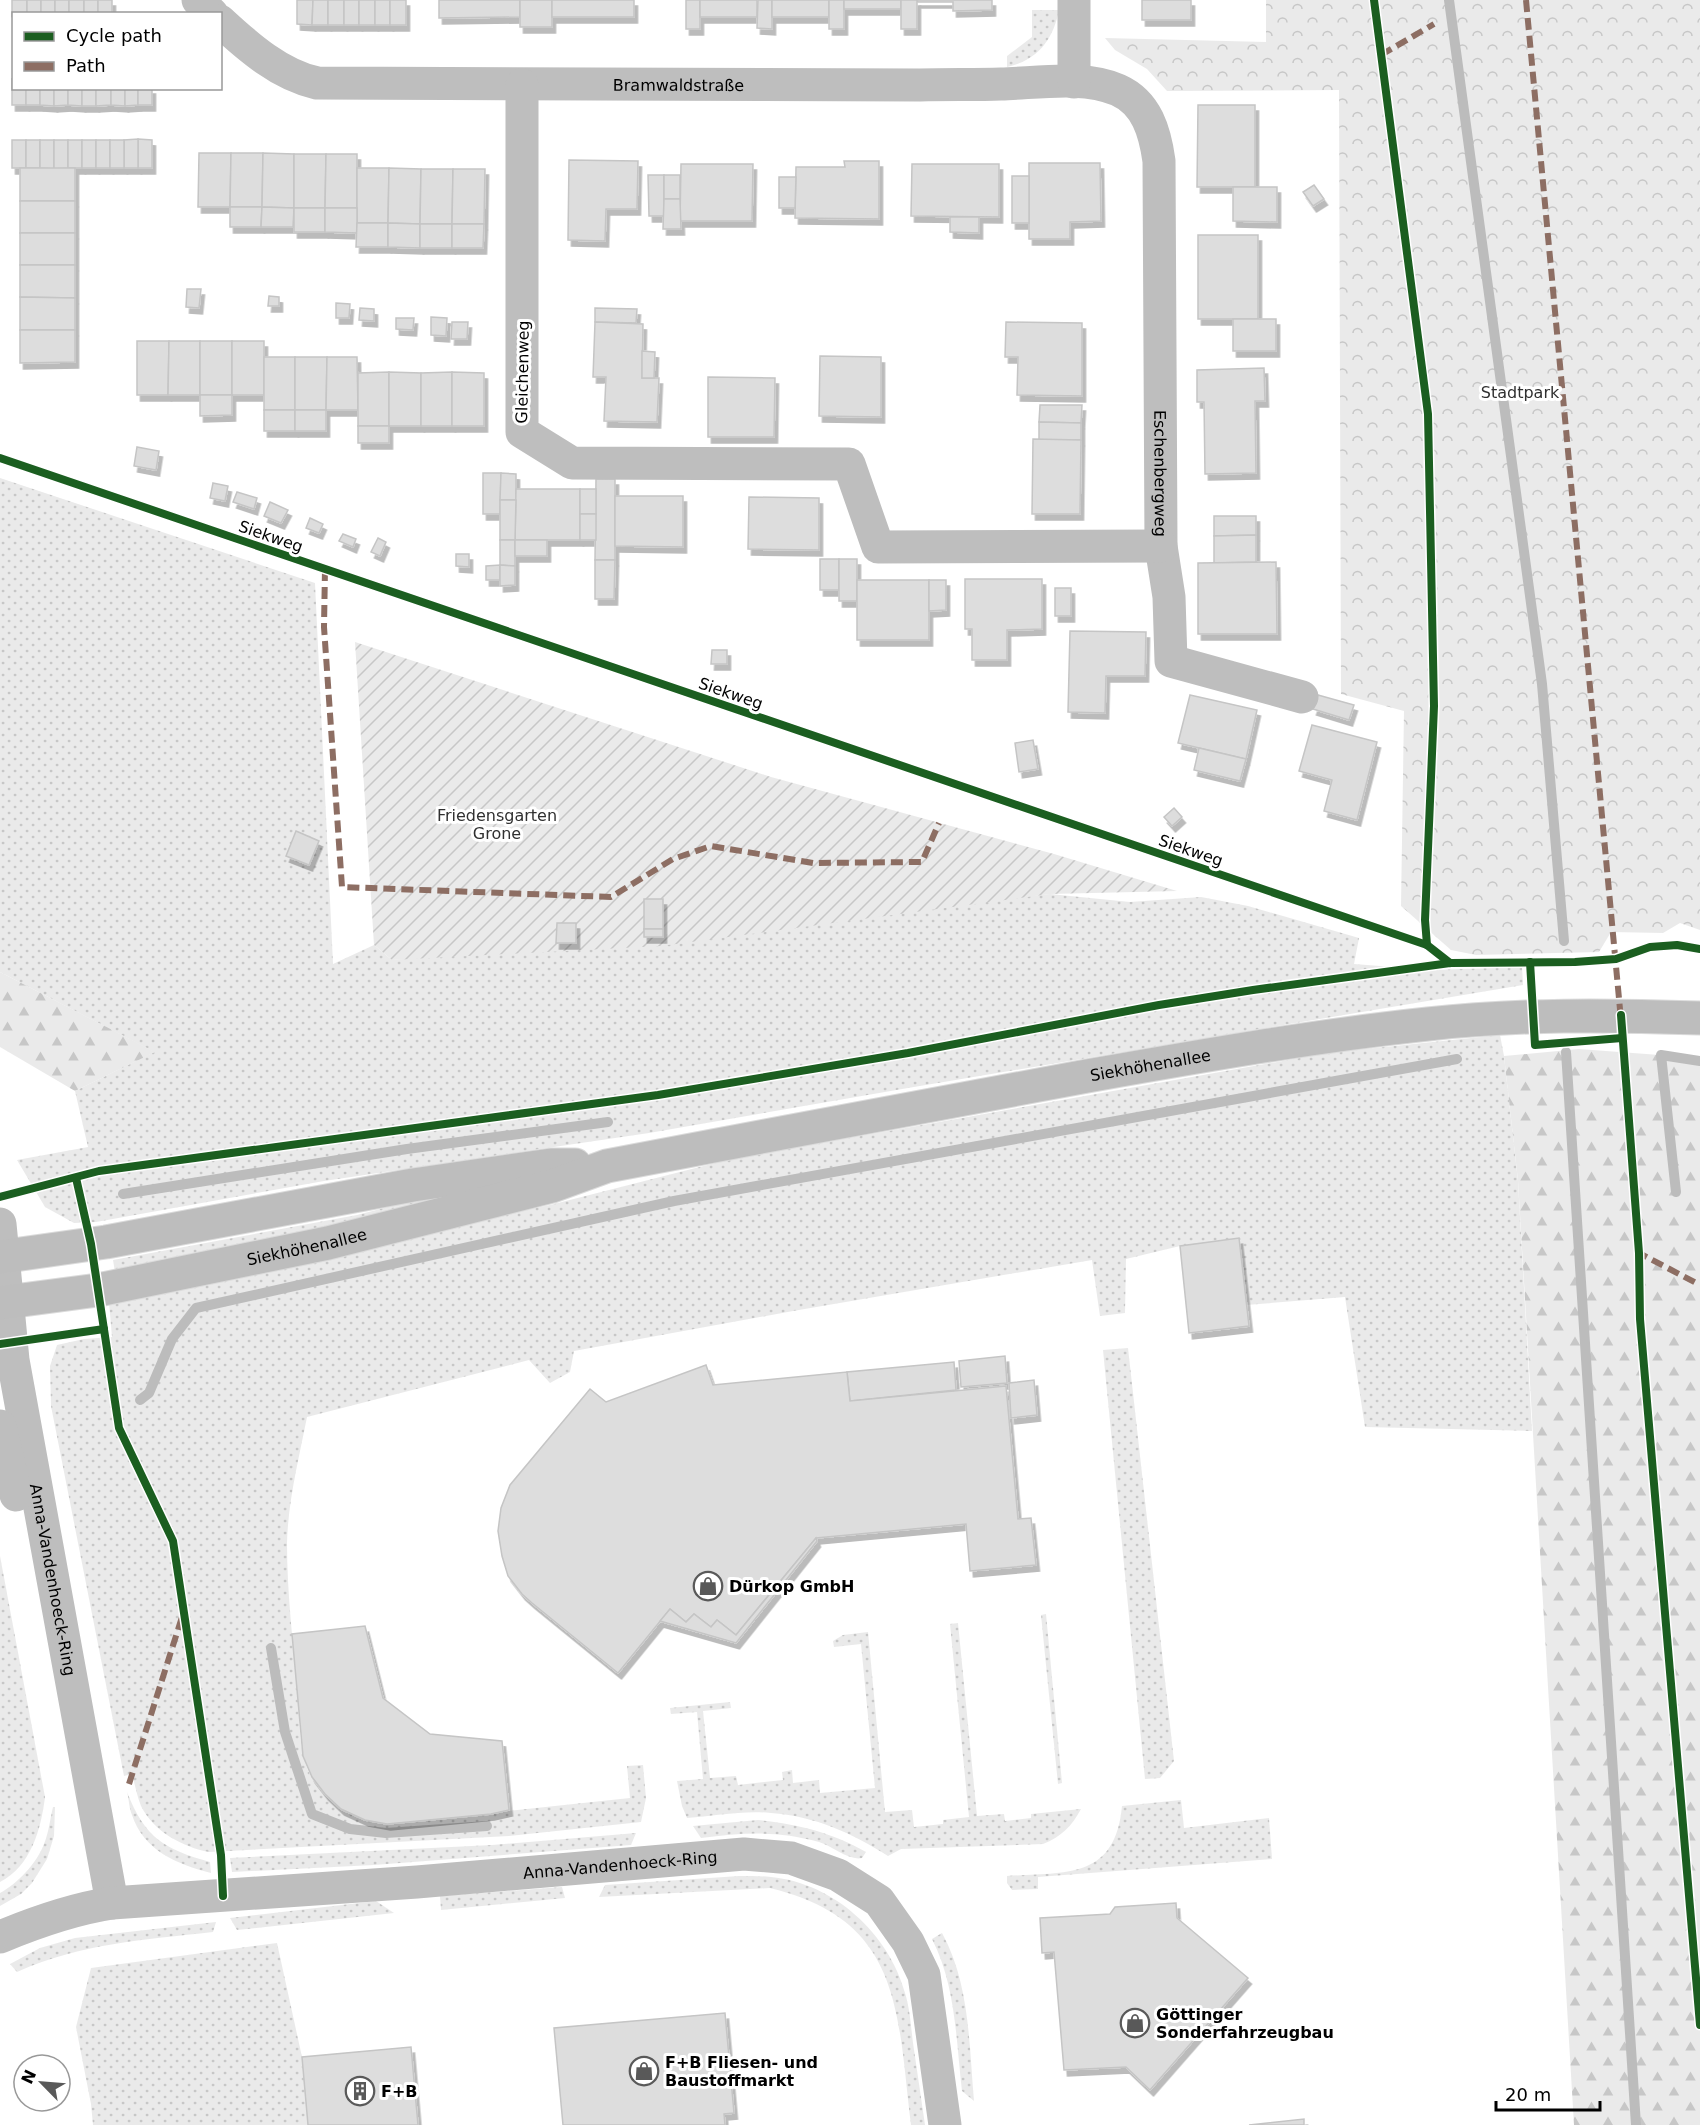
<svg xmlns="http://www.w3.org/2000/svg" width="1700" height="2125" font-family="'DejaVu Sans',sans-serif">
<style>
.grass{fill:url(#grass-dots)}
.forest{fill:url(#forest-firs)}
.park{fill:url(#park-crowns)}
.garden{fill:url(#garden-furrows)}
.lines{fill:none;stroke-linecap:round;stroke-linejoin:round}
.stream{stroke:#bcbcbc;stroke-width:10}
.building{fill:#ddd;stroke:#c5c5c5;stroke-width:1.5;filter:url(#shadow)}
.major-casing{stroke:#dbdbdb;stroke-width:35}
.minor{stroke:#bebebe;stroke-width:33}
.major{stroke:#bdbdbd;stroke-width:33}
.quiet{stroke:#8d6e63;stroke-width:6;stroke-dasharray:12 6;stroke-linecap:butt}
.cycleway-casing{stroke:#fff;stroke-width:11}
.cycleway{stroke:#1b5e20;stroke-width:8}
.labels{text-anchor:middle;stroke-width:6;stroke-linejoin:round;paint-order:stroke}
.street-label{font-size:16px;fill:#000;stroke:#fff}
.park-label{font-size:16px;fill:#303030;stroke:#fff}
.poi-label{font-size:16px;font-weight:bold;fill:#000;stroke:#fff;text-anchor:start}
</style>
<defs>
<pattern id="grass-dots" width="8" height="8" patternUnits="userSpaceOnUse" patternTransform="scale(1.5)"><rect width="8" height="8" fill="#eaeaea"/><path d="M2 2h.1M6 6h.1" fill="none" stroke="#c7c7c7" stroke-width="1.8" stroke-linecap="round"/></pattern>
<pattern id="forest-firs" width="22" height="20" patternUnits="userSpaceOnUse" patternTransform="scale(1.5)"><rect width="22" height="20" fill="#eaeaea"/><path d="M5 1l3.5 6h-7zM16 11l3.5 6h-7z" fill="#c7c7c7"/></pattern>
<pattern id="park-crowns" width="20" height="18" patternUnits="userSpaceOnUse" patternTransform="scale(1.5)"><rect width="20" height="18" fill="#eaeaea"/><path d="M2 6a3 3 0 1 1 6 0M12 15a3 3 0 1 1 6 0" fill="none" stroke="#c7c7c7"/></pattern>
<pattern id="garden-furrows" width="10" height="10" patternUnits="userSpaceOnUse" patternTransform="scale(1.5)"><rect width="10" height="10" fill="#eaeaea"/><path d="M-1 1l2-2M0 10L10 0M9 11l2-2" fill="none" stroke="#c7c7c7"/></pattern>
<filter id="shadow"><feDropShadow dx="3.5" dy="6" stdDeviation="0" flood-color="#0004"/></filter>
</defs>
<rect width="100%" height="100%" fill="#fff"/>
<g class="grass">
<path d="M1032,10H1059C1053,40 1038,60 1007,67V56L1032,37Z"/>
<polygon points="0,478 315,583 333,964 374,945 392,960 1050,894 1130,902 1201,897 1248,906 1359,938 1354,964 1432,970 1522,967 1523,985 908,1088 649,1133 324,1181 96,1222 74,1223 45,1207 17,1160 88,1147 75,1091 154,1052 0,972"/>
<path d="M1500,1035L1504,1056L1518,1181L1532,1431L1365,1427L1345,1297L1246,1305L1239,1238L1180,1246L1126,1259L1125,1313L1100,1316L1092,1260L793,1311L574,1351L570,1372L550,1383L529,1360L307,1417C299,1458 288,1501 287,1543C287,1593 293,1644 298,1694C300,1721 298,1754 312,1778C331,1808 355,1819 387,1824L630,1798L627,1766L643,1765L646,1798L641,1822L509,1836L209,1852C183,1847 154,1832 141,1806C137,1796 135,1785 132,1774L124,1776L51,1406L50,1366L57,1345L84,1339L112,1337L109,1302L554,1204L731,1159L1327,1053Z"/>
<polygon points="488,1181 544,1184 115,1272 113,1260 357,1215"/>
<polygon points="1128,1348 1174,1761 1160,1778 1145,1779 1103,1350"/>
<path d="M0,1556L45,1797C41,1829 31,1866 0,1882Z"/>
<polygon points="1046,1614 1062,1783 1058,1784 1041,1615"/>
<path d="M958,1623L977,1816L1004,1814L1005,1821L1031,1818V1814L1081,1809C1072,1826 1061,1837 1043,1844L901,1849L888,1856C852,1833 814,1816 771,1813C744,1810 714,1816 687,1818L682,1806L677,1781L703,1779L697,1712L671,1714L670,1708L730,1702L731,1708L703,1711L710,1778L736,1776L738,1785L783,1780L782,1772L792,1770L793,1783L819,1780L820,1793L875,1788L861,1644L834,1647L833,1641L843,1635L868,1632L885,1812L912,1810L914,1827L943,1824V1820L969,1817L950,1624Z"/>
<path d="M127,1792C145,1838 164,1849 210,1862L211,1873C177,1864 144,1851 132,1815C129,1808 129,1799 127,1792Z"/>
<path d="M1181,1800L1184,1828L1269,1818L1272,1859L1038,1877V1889L1012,1890L1007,1883V1876C1066,1872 1115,1880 1122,1806Z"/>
<path d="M53,1807H55L54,1836L47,1859L32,1883L21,1894L0,1906V1893C17,1884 37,1863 44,1844C49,1832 50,1819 53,1807Z"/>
<path d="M758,1820C797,1824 831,1832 866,1852L862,1858C849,1861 832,1846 819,1842C777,1830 743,1833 701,1838L693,1826Z"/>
<polygon points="636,1833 631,1845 374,1865 232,1872 230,1858 492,1845"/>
<path d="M739,1876C750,1876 761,1876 771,1877C834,1883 889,1934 905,1993C910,2009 911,2027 913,2043C917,2070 921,2098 925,2125H911C897,2012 903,1920 770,1888L599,1897L605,1885Z"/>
<polygon points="562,1887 565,1898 441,1910 440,1896"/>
<polygon points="376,1901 394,1913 237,1930 230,1918"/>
<path d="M216,1922L213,1932C143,1940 82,1943 17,1972L10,1964L40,1948L75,1938Z"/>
<path d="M942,1933C970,1984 969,2045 974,2101L962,2091C956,2040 956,1986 932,1939Z"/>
<polygon points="277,1943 302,2057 308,2125 93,2125 91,2104 76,2027 91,1968"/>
</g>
<g class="forest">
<polygon points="0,972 155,1052 75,1091 0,1047"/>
<polygon points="1579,1049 1700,1058 1700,2125 1574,2125 1518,1181 1504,1056"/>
</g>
<polygon class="park" points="1266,0 1700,0 1700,930 1680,923 1663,933 1611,932 1599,952 1476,955 1451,950 1401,906 1404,711 1341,694 1339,90 1167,91 1147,69 1115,50 1105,38 1266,42"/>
<polygon class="garden" points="355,642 771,777 1054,854 1177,891 1050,894 661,946 392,960 374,945"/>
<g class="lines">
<g class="stream">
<polyline points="1449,0 1542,684 1564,941"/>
<polyline points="1566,1052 1636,2125"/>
<polyline points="1676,1192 1661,1055 1700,1061"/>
<polyline points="123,1194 407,1149 608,1122"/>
<polyline points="140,1400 149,1393 172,1339 196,1308 674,1201 1457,1059"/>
<polyline points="271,1648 285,1732 312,1814 350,1829 386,1833 487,1826"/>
</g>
</g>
<g class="building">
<polygon points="12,0 27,0 27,14 14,14 12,16"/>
<rect x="27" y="0" width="14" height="14"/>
<rect x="41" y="0" width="14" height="14"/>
<rect x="55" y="0" width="14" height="14"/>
<rect x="69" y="0" width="15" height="14"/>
<rect x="84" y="0" width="14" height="14"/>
<rect x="98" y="0" width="14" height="14"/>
<polygon points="297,0 313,0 312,25 297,24"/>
<polygon points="313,0 328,0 328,25 312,25"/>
<rect x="328" y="0" width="16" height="25"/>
<rect x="344" y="0" width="15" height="25"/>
<rect x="359" y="0" width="16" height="25"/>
<rect x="375" y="0" width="15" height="25"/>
<rect x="390" y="0" width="16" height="25"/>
<polygon points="439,0 520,0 520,17 439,18"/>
<rect x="520" y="0" width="32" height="27"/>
<rect x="552" y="0" width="82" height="17"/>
<rect x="686" y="0" width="14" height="29"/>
<rect x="700" y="0" width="57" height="17"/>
<polygon points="758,0 772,0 772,29 757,28"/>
<rect x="772" y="0" width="57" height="17"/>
<rect x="829" y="0" width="15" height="29"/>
<rect x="844" y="0" width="57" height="9"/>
<rect x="901" y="0" width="16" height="29"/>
<polygon points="917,0 992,0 992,10 953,11 953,2 918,2"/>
<rect x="1142" y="0" width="49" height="20"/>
<polygon points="12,78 14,88 26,88 26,105 12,105"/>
<rect x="26" y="88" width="14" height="17"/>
<polygon points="40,88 54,88 54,106 40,105"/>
<polygon points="54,88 68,88 68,105 54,106"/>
<polygon points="68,88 82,88 82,106 68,105"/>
<rect x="82" y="88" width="14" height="18"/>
<polygon points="96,88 111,88 111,105 96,106"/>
<polygon points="111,88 125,88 125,106 111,105"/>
<polygon points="125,88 138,88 138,105 125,106"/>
<rect x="138" y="88" width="14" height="17"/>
<polygon points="1198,105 1255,105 1255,187 1197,187"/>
<polygon points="138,139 152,140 152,168 138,168"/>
<polygon points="138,139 138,168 124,168 124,140"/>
<rect x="12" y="140" width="14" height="28"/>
<rect x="26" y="140" width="14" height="28"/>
<polygon points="40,140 54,140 54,169 40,168"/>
<polygon points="54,140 68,140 68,168 54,169"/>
<rect x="68" y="140" width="14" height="28"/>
<rect x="82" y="140" width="14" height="28"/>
<rect x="96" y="140" width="14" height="28"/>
<rect x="110" y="140" width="14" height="28"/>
<polygon points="199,153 231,153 230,207 198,207"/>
<polygon points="231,153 263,153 262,207 230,207"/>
<polygon points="263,153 294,154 294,208 262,207"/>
<polygon points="294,154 326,154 325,208 294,208"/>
<polygon points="326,154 357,154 357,208 325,208"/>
<polygon points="569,160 638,161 637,209 606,209 605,241 568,240"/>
<polygon points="844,161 879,161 879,219 795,218 796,167 845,167"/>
<polygon points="1029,163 1100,163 1101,221 1070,222 1070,239 1029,239"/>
<polygon points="681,164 753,164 752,221 680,221"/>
<polygon points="912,164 999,164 999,217 911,216"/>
<rect x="20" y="168" width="55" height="33"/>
<polygon points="357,168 389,168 388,223 357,223"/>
<polygon points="389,168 421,169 420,224 388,223"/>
<polygon points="421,169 453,169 452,224 420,224"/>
<polygon points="453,169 485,169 484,224 452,224"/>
<polygon points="648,175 664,175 664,216 649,216"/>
<rect x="664" y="175" width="16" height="24"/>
<rect x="1012" y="176" width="17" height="47"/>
<polygon points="779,177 796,177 795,208 779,208"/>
<polygon points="1314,185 1324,199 1313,206 1303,192"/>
<polygon points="1233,187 1277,187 1277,222 1233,221"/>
<polygon points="664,199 680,199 681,229 663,229"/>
<rect x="20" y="201" width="55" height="32"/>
<polygon points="230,207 262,207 261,227 230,227"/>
<polygon points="262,207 294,208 293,227 261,227"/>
<rect x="294" y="208" width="31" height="24"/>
<polygon points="325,208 357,208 357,233 325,232"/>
<polygon points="950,217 979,217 979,233 950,232"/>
<polygon points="357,223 388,223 388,247 356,247"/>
<polygon points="388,223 420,224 420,248 388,247"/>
<rect x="420" y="224" width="32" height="24"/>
<polygon points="452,224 484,224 483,248 452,248"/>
<rect x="20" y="233" width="55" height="32"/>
<rect x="1198" y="235" width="60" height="84"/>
<polygon points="20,265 75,265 75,298 20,297"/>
<polygon points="187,289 201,289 199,308 186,307"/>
<polygon points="269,296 279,297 279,306 268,306"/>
<polygon points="20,297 75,298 75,330 20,330"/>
<polygon points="336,303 350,304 349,318 336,318"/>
<polygon points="360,308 374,309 374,321 359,320"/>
<polygon points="595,308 637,309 636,323 595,322"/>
<polygon points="431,317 447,318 446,336 431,335"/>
<polygon points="396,318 414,318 413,330 396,329"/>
<rect x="1233" y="319" width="43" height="32"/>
<polygon points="452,322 468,322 467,339 451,339"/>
<polygon points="595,322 643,324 642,378 659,378 657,422 604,421 606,377 593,377"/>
<polygon points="1006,322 1082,323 1082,396 1017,395 1018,357 1005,357"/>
<polygon points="20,330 75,330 75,362 20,363"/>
<polygon points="137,341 169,341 168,395 137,395"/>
<polygon points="169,341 200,341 200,395 168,395"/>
<rect x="200" y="341" width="32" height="54"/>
<rect x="232" y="341" width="32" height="54"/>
<polygon points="642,351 655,352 654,378 642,378"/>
<polygon points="820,356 881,357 881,417 819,416"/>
<rect x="264" y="357" width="31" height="53"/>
<polygon points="295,357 327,357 326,410 295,410"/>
<polygon points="327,357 357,357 358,410 326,410"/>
<polygon points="1264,368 1265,401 1255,401 1256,473 1205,474 1204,402 1197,402 1197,370"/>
<polygon points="389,372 389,426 358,426 358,373"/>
<polygon points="389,372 421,373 421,426 389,426"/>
<polygon points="452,372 452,426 421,426 421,373"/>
<polygon points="452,372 484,373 484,426 452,426"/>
<polygon points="708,377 775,378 774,437 708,437"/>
<polygon points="200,395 232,395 232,415 200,416"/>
<polygon points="1040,405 1082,405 1081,423 1039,422"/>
<rect x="264" y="410" width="31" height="21"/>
<rect x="295" y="410" width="31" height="21"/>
<polygon points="1039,422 1081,423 1081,440 1039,440"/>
<rect x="358" y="426" width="31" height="17"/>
<polygon points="1033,439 1081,440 1080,514 1032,514"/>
<polygon points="137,447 159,451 156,470 134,466"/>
<polygon points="483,473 501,473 500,514 483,514"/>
<polygon points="501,473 516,474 516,500 500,500"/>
<polygon points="596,479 615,479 615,560 595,560"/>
<polygon points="213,483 228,486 225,501 210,498"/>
<polygon points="516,489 580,489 580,540 515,540"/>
<rect x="580" y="489" width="16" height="25"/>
<polygon points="237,492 257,498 254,509 233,502"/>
<polygon points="615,496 683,496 683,547 615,546"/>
<polygon points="749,497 819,498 819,550 748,549"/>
<polygon points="500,500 516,500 515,540 500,540"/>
<polygon points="270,502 288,510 281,523 264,516"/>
<rect x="580" y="514" width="16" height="26"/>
<polygon points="1214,516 1256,516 1256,535 1214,536"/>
<polygon points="310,518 323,524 319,533 306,528"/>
<polygon points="343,534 356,539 353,547 339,541"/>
<polygon points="1256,535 1256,562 1214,563 1214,536"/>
<polygon points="378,538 386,542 380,556 371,552"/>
<polygon points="500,540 515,540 515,566 500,565"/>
<rect x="515" y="540" width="32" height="16"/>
<polygon points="456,554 469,554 469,567 456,566"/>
<rect x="820" y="559" width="19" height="31"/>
<rect x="839" y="559" width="18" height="42"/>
<polygon points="595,560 615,560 614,599 595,599"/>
<polygon points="1276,562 1277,634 1198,634 1198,563"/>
<polygon points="500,565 500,580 486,580 486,566"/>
<polygon points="500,565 515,566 515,585 500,586"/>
<polygon points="965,579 1042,579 1042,629 1007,630 1007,660 972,660 972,629 965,629"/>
<rect x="857" y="580" width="72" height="60"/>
<polygon points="929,580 946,580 946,610 929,611"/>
<rect x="1055" y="588" width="16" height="28"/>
<polygon points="1070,631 1146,632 1145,676 1106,676 1105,713 1068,712"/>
<polygon points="712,650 727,650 727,664 711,664"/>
<polygon points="1190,695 1257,710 1246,759 1178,743"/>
<polygon points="1318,695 1354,705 1349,720 1313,709"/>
<polygon points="1312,725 1377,742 1357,820 1324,811 1332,780 1299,771"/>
<polygon points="1033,740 1038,769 1019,772 1015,743"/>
<polygon points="1199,748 1246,759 1240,781 1194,770"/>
<polygon points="1174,808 1182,817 1172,826 1164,817"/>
<polygon points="296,831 319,841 309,865 286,856"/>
<rect x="644" y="899" width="19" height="30"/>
<polygon points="557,923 576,923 576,943 556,943"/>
<rect x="644" y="929" width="19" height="8"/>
<polygon points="1239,1238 1249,1326 1189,1333 1180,1246"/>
<polygon points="1005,1356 1007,1383 961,1387 959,1361"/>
<polygon points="954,1362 956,1390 850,1401 847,1372"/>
<polygon points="706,1365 713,1385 847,1372 850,1401 1006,1386 1018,1519 1031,1518 1036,1565 970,1571 966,1524 816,1538 736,1635 717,1620 711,1627 694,1614 686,1622 670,1609 618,1673 532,1603 522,1594 508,1576 502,1556 498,1531 501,1508 510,1485 590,1389 606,1402"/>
<polygon points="1034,1380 1037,1415 1011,1418 1009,1383"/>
<polygon points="816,1538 817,1541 736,1643 660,1621 670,1609 686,1622 694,1614 711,1627 717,1620 736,1635"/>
<polygon points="365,1626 383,1698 430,1734 502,1741 509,1810 491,1814 387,1824 365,1820 341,1809 325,1794 312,1777 303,1756 292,1634"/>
<polygon points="1176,1903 1177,1918 1248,1978 1150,2090 1126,2067 1064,2070 1054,1952 1042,1953 1040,1918 1110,1914 1115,1907"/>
<polygon points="725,2013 734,2113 724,2114 725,2125 563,2125 554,2028"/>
<polygon points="411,2047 418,2125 308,2125 302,2057"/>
<polygon points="1304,2119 1304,2125 1249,2125"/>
</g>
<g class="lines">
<g class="major-casing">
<g id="major">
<polyline points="0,1257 106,1242 413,1185 551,1165 575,1165"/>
<path id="s4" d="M0,1303L98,1290L328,1243L552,1186L607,1166C767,1136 927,1105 1087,1076C1200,1056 1314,1036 1428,1024C1518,1014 1609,1015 1700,1018"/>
</g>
</g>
<g class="minor">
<polyline points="198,0 212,14"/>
<path id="s1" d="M220,21C248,47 280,75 317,83C518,85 719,85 920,85C947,84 974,85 1001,84C1038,83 1084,75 1118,90C1147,103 1155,132 1159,161L1161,546L1169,597L1171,661L1302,697"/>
<polyline points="1074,82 1074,0"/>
<polyline points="522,85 522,432 572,463 849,464 878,547 1161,546"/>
<path id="s2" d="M0,1224L13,1360L112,1903"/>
<polyline points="0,1426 16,1495"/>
<path id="s3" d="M0,1937C36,1922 73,1909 112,1903L417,1882L744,1854L791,1858L838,1875L879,1901L908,1942L924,1975L945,2125"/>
</g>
<use href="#major" class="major"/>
<g class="quiet">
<polyline points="1526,0 1621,1020"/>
<polyline points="1381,55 1434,24"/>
<polyline points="325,569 324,627 342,887 611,897 673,859 711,846 813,863 922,862 939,823"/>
<polyline points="1638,1250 1639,1253 1700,1285"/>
<polyline points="129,1784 182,1617"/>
</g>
<g class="cycleway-casing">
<g id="cycleway">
<polyline points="1374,0 1428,414 1434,706 1425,920 1427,945"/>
<polyline points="0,458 1427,945 1450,963"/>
<polyline points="1530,962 1535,1045 1622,1038"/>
<polyline points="1621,1015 1639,1253 1640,1319 1700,2025"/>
<polyline points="76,1178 91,1244 119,1428 173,1541 221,1855 223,1896"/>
<polyline points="0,1197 99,1171 658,1095 908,1053 1159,1005 1253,990 1450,963 1575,962 1616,959 1650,947 1677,945 1700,949"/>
<polyline points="0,1344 104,1329"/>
</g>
</g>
<use href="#cycleway" class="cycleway"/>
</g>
<defs>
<g id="shop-ring" transform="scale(1.5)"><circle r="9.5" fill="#fff" stroke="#595959" stroke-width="1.5"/><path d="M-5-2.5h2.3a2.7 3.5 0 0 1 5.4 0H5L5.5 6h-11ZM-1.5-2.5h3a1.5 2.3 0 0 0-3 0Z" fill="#595959"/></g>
<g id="building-ring" transform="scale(1.5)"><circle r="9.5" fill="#fff" stroke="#595959" stroke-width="1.5"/><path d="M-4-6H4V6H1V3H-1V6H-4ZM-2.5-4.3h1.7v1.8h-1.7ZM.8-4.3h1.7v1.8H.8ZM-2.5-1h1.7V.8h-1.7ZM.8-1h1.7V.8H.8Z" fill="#595959"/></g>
</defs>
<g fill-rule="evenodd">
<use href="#shop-ring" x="708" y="1586"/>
<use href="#shop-ring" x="1135" y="2023"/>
<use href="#shop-ring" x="644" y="2071"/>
<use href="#building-ring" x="360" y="2091"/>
</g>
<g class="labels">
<g class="street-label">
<text dy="6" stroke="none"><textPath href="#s1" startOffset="478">Bramwaldstraße</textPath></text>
<text transform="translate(522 372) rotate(-89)" y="6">Gleichenweg</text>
<text dy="6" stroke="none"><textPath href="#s1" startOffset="1317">Eschenbergweg</textPath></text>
<text transform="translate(271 536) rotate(19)" y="6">Siekweg</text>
<text transform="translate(731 693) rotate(19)" y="6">Siekweg</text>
<text transform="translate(1191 850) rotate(19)" y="6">Siekweg</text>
<text dy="6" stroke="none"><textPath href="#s4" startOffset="1176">Siekhöhenallee</textPath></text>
<text dy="6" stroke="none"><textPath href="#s4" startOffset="312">Siekhöhenallee</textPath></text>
<text dy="6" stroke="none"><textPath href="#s2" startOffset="360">Anna-Vandenhoeck-Ring</textPath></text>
<text dy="6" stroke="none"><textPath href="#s3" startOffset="627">Anna-Vandenhoeck-Ring</textPath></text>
</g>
<g class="park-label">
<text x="1520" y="398">Stadtpark</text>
<text x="497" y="821">Friedensgarten<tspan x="497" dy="18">Grone</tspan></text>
</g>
<g class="poi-label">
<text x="729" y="1592">Dürkop GmbH</text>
<text x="1156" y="2020">Göttinger<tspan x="1156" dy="18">Sonderfahrzeugbau</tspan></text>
<text x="665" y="2068">F+B Fliesen- und<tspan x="665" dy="18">Baustoffmarkt</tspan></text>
<text x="381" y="2097">F+B</text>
</g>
</g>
<rect x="12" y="12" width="210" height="78" fill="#ffffff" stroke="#999999" stroke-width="1.5"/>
<rect x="24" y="32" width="30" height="9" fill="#1b5e20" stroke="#999999" stroke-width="1.5"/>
<text x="66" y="42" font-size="18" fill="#000000">Cycle path</text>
<rect x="24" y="62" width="30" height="9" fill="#8d6e63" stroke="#999999" stroke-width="1.5"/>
<text x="66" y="72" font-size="18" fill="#000000">Path</text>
<g transform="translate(42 2083) rotate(295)"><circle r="28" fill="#ffffff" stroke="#999999" stroke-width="1.5"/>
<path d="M0-4.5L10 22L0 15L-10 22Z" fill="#595959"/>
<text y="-9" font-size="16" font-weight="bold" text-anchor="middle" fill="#000000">N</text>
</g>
<path d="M1496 2101v9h104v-9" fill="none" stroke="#000000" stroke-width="3"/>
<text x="1505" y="2101" font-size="18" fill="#000000" stroke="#ffffff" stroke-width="4.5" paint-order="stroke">20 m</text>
</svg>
